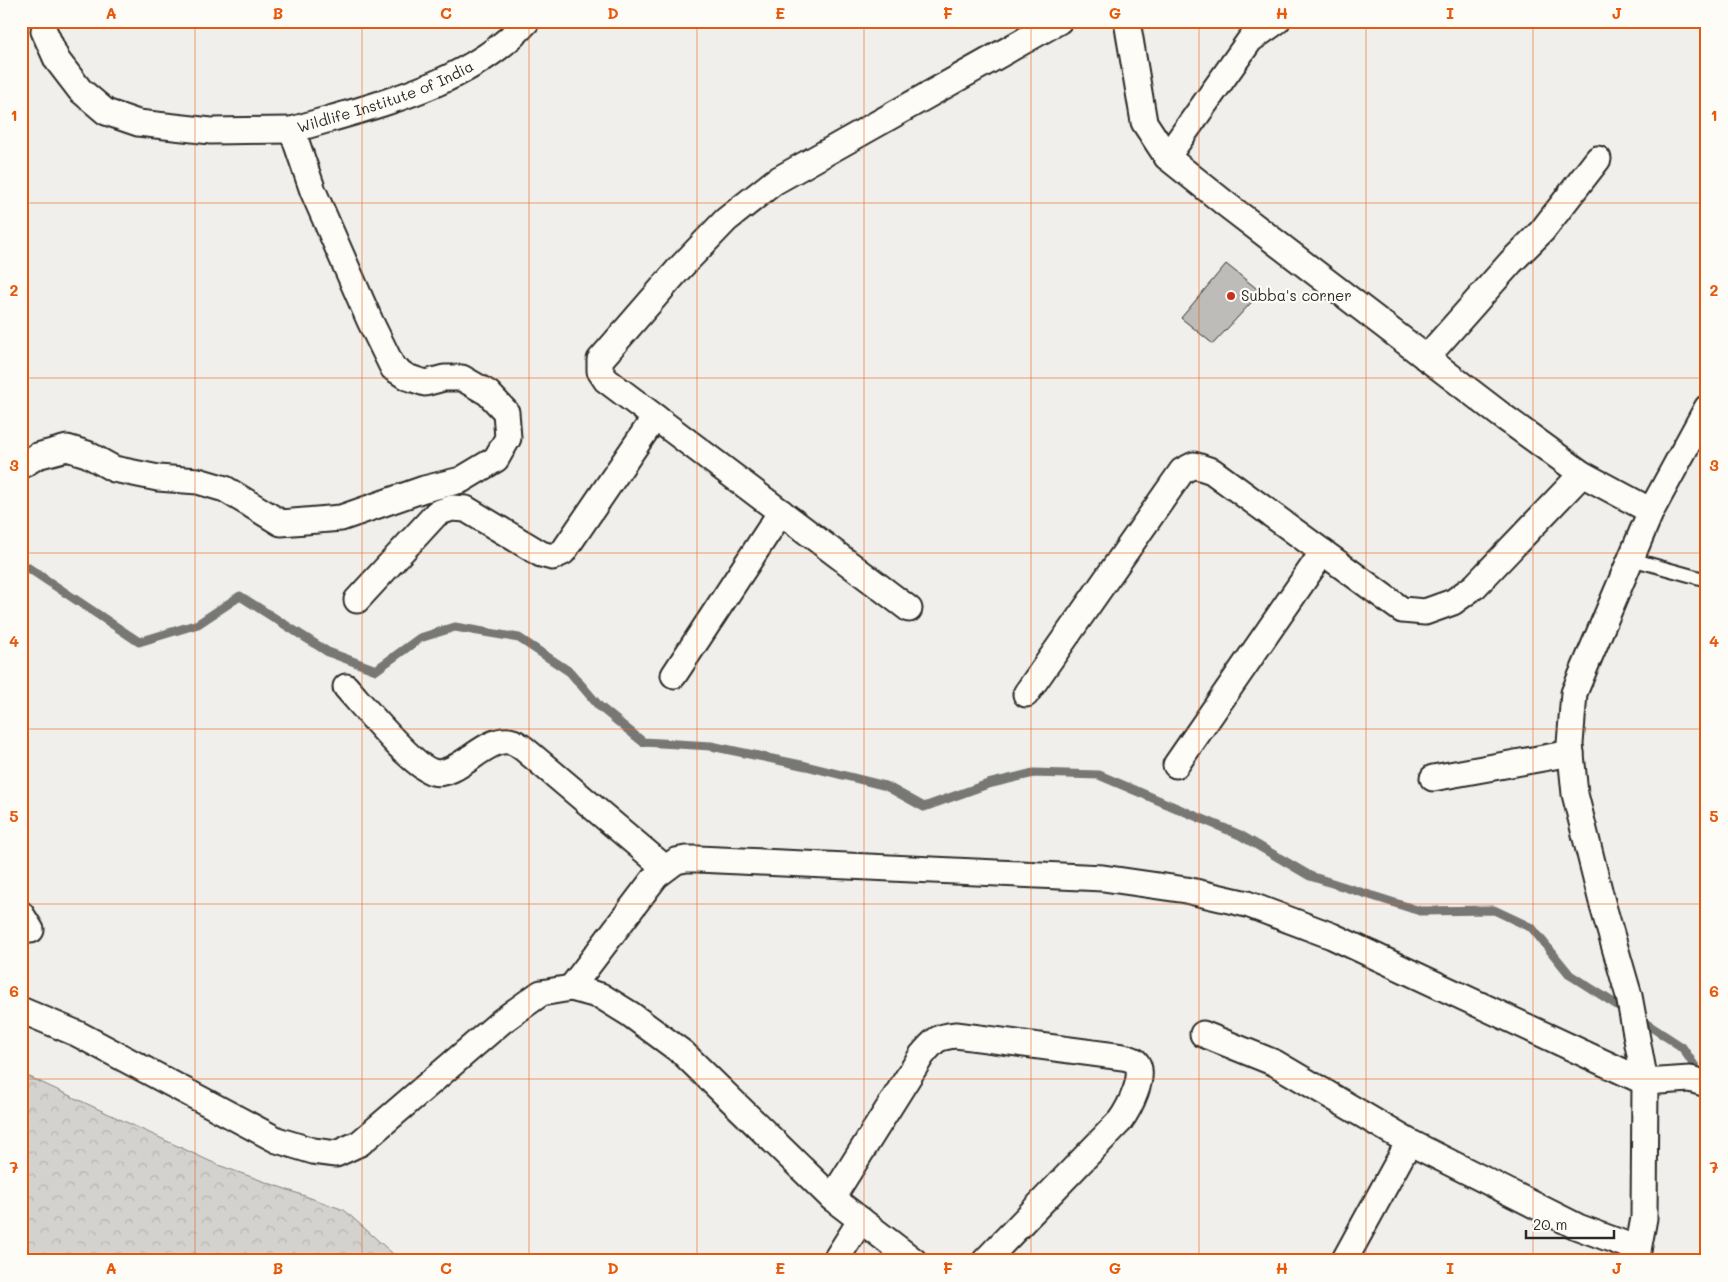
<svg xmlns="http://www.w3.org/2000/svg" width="1728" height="1282" font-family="Mali,sans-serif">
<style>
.forest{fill:url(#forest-crowns);stroke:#7f7e7d}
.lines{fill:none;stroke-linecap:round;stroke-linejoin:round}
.stream{stroke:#777775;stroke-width:9}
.building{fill:#bdbcb8;stroke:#2b2b2b}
.service-casing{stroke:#2b2b2b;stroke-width:16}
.minor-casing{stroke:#2b2b2b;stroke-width:29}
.service{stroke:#fdfcf7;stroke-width:12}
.minor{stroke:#fdfcf7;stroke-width:25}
.grid{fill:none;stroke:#e8590c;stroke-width:1;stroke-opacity:0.55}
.poi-dot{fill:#c8321e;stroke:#fdfcf7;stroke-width:2}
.labels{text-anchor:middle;stroke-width:4.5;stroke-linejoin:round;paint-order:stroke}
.street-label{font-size:15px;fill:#2b2b2b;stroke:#fdfcf7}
.poi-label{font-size:15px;fill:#2b2b2b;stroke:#fdfcf7;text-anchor:start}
.neatline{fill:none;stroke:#e8590c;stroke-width:2}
.grid-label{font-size:16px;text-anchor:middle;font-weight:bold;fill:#e8590c}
</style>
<defs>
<pattern id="forest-crowns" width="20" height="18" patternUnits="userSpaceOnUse" patternTransform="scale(1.25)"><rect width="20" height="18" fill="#d3d2cf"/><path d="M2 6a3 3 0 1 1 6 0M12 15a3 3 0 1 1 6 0" fill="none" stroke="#b5b4b2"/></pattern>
</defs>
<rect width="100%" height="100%" fill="#f0efeb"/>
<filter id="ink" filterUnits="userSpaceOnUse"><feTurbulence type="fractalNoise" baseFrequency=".02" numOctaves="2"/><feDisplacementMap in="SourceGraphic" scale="10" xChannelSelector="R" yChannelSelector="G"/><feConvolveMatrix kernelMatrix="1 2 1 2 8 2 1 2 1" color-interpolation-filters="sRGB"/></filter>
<g filter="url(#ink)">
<polygon class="forest" points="21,1073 218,1165 344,1210 401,1261 21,1261"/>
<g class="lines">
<g class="stream">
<polyline points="21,563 139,642 198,624 240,596 328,652 376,670 420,638 455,627 519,638 570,672 599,706 643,742 711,746 806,766 886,786 924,807 988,784 1034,773 1099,775 1240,835 1310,876 1420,911 1494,910 1532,928 1570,975 1628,1012"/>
<polyline points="1639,1019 1682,1047 1702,1077"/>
</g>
</g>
<polygon class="building" points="1226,264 1261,292 1213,344 1181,318"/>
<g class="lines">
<g class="service-casing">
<polyline id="service" points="1631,559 1707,580"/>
</g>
<g class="minor-casing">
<g id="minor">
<polyline points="1127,21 1144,122 1167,157 1227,205 1501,415 1582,474 1651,511"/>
<polyline points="44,31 57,60 80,90 106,112 138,123 211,131 292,130"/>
<polyline points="1167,157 1250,40 1277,21"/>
<polyline points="1426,358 1511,262 1542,231 1598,159"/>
<path id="s1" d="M21,466L37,456L67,448L87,454L114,469L158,478L198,481L225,489L281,523L341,518L424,489L461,480L496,459L508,438L506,412L488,393L462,378H444L425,383L407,377L393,368L370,321L313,191L292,130C371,106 470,86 527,21"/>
<polyline points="357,600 437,513 452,508 466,509 541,554 552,557 563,552 655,417"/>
<polyline points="909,609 606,380 600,371 600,360 678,270 726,220 774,182 1059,21"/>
<polyline points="674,675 781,512"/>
<path d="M346,687C363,706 412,766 433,772C458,779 487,733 513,742C516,743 520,746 523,748L665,868"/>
<polyline points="1026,694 1182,471 1194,465 1212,471 1402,610 1425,612 1453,602 1475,586 1582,474"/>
<polyline points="1176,765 1323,552"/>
<polyline points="1433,778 1571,753"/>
<polyline points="21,914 31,930"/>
<polyline points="571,988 656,876 676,861 686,859 698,859 1103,878 1186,890 1247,904 1332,936 1645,1082 1690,1079 1707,1084"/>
<polyline points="21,1010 78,1034 277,1140 313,1151 336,1154 360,1143 502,1021 541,993 571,988 601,996 630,1014 683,1053 832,1198 914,1261"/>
<polyline points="1203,1034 1275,1063 1409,1142 1578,1227 1638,1249"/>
<path d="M832,1198L922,1055C935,1040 936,1037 956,1035L1123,1057C1127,1058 1132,1059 1135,1061C1148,1074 1128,1110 1120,1121L985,1261"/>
<polyline points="835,1261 861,1220"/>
<polyline points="1344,1261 1409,1142"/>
<polyline points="1636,1261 1644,1218 1645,1082 1629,996 1603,906 1575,794 1570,744 1574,693 1651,511 1707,408"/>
</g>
</g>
<use href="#service" class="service"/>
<use href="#minor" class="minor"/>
</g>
</g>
<path class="grid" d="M195,21V1261M362,21V1261M529,21V1261M697,21V1261M864,21V1261M1031,21V1261M1199,21V1261M1366,21V1261M1533,21V1261M21,203H1707M21,378H1707M21,553H1707M21,729H1707M21,904H1707M21,1079H1707"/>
<circle class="poi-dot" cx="1231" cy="296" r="5"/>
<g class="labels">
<g class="street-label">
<text dy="5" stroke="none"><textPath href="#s1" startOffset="1045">Wildlife Institute of India</textPath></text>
</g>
<g class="poi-label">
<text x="1241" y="301">Subba's corner</text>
</g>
</g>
<rect width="1728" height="1282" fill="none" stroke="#fdfcf7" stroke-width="55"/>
<path d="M1526 1230v8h88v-8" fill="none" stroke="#2b2b2b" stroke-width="2.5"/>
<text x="1533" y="1230" font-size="15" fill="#2b2b2b" stroke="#fdfcf7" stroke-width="4" paint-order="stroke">20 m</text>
<rect x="28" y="28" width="1672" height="1226" class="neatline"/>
<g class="grid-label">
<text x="111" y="19">A</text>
<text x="278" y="19">B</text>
<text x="446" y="19">C</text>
<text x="613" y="19">D</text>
<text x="780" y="19">E</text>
<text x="948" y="19">F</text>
<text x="1115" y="19">G</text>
<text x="1282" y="19">H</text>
<text x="1450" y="19">I</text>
<text x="1617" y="19">J</text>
<text x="14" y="121">1</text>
<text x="1714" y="121">1</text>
<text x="14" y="296">2</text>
<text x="1714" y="296">2</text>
<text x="14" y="471">3</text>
<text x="1714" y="471">3</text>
<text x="14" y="647">4</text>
<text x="1714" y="647">4</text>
<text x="14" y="822">5</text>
<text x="1714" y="822">5</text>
<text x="14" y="997">6</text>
<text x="1714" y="997">6</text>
<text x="14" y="1173">7</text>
<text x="1714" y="1173">7</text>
<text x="111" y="1274">A</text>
<text x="278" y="1274">B</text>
<text x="446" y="1274">C</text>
<text x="613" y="1274">D</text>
<text x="780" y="1274">E</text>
<text x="948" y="1274">F</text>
<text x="1115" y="1274">G</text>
<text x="1282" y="1274">H</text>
<text x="1450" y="1274">I</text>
<text x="1617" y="1274">J</text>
</g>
</svg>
